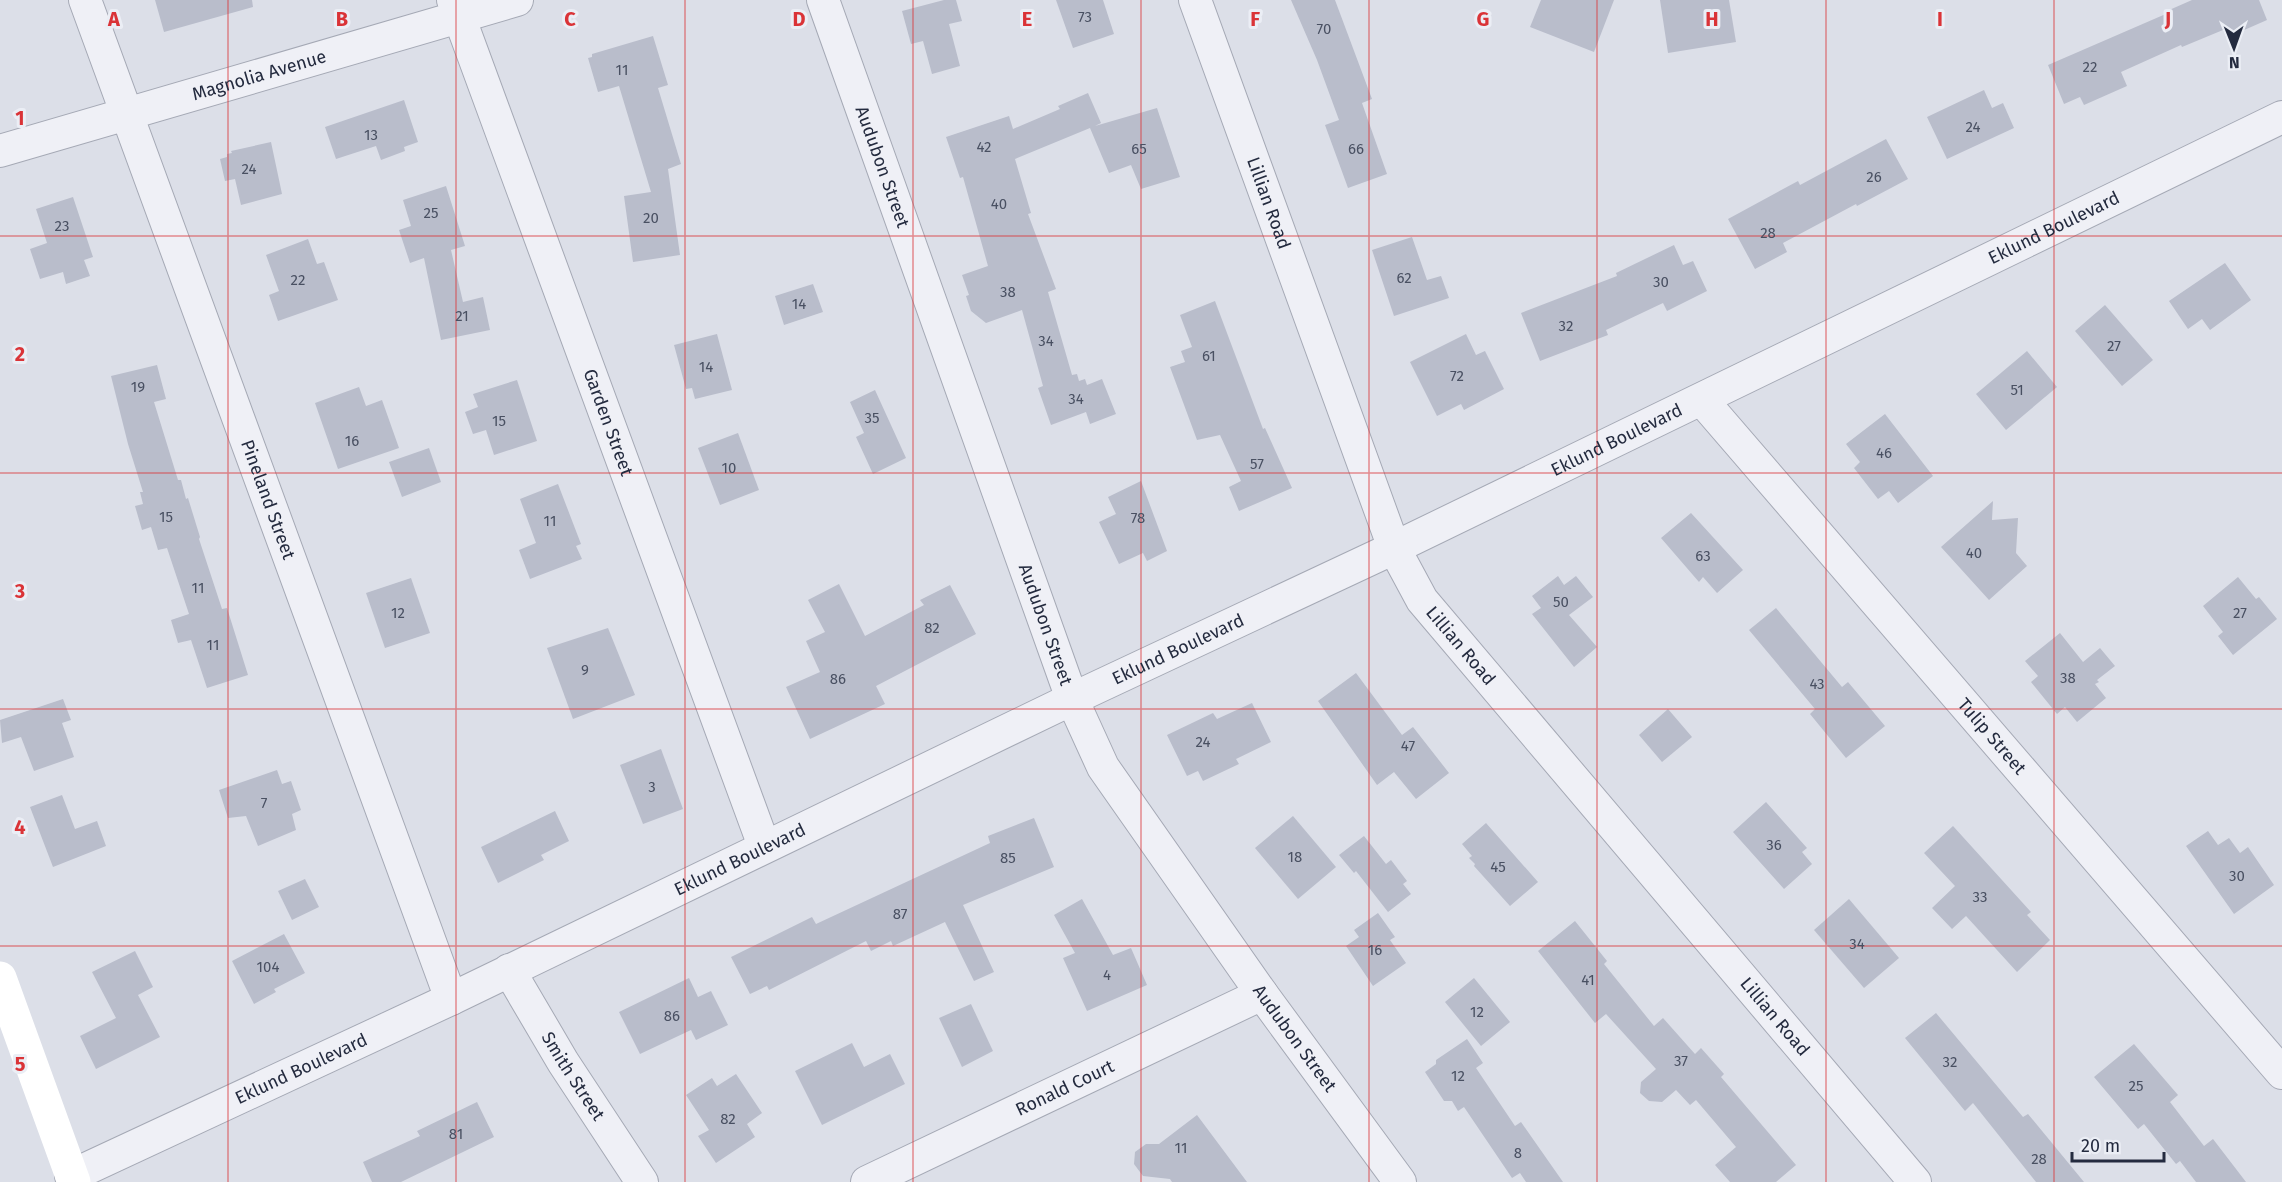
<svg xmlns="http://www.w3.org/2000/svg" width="2282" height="1182" font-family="'Fira Sans',sans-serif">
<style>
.building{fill:#b9bdcb}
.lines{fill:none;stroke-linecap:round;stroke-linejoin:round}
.street-casing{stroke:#a5a9b5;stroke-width:34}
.street{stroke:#eff0f6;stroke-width:32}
.secondary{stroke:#fff;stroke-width:33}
.grid{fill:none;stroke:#da3337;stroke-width:1.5;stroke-opacity:0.55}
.labels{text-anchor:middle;stroke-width:6;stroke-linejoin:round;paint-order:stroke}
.number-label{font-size:15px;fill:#495062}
.street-label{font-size:18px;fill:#242b3f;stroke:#ebeef5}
.grid-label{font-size:20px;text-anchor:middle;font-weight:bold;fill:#da3337;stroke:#ebeef5;stroke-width:6;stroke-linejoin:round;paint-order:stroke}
</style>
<rect width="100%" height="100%" fill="#dcdfe8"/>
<g class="building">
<polygon points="155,0 252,0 253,7 164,32"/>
<polygon points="944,0 956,0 962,21 949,24 960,66 932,74 923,41 911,44 902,11"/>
<polygon points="1056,0 1103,0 1114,34 1073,48"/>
<polygon points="1291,0 1335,0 1372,99 1362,103 1387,174 1348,188 1325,125 1339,120 1317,60"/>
<polygon points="1541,0 1614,0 1594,52 1530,27"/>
<polygon points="1660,0 1729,0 1736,42 1668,53"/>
<polygon points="2192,0 2259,0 2267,20 2226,38 2223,30 2182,47 2181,45 2121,72 2127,86 2084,105 2080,97 2064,104 2048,65 2168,13 2167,11"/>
<polygon points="653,36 668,85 658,88 681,164 668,169 680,255 633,262 624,196 651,192 619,86 598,92 588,58 592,57 592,54"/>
<polygon points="1984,90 1992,108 2003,103 2014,128 1947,159 1927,117"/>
<polygon points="1088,93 1101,123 1095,126 1157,108 1180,177 1141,189 1131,165 1109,173 1090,128 1015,159 1031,213 1028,214 1056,289 1048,292 1072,375 1077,374 1079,381 1085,379 1087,385 1102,379 1116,414 1090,424 1086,412 1051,425 1038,388 1043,386 1022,310 986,323 971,311 966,296 969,295 962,275 988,266 963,177 960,178 946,137 1009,116 1013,129 1060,109 1058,106"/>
<polygon points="404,100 418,142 404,147 405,151 381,160 376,146 336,159 325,127"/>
<polygon points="1886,139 1908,179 1857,206 1856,204 1783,243 1787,252 1755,269 1728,219 1798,181 1800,185"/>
<polygon points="271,142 282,194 241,205 235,179 225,181 220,159 227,157 227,154 232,153 231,151"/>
<polygon points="446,186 465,246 451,250 463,302 483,297 490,330 441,340 424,258 410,263 399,230 411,226 403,200"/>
<polygon points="73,197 93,257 84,260 90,276 66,284 63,272 40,279 30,249 47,243 36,209"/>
<polygon points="1412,237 1427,280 1441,276 1449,298 1394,316 1372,250"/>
<polygon points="308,239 317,264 324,262 338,300 278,321 269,295 279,291 266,255"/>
<polygon points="1674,245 1683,265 1693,261 1707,291 1667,311 1663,303 1606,330 1608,335 1540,361 1521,313 1617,276 1616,273"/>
<polygon points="2225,263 2251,300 2210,330 2202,319 2188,329 2169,301"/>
<polygon points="813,284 823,312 784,325 775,296"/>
<polygon points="1215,301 1263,429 1265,428 1292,488 1239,511 1229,487 1241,481 1220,435 1197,440 1170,367 1185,362 1181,351 1192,347 1180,315"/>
<polygon points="2105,305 2153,360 2122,386 2075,331"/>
<polygon points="717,334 732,390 695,399 692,388 686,389 674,345"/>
<polygon points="1466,334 1476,355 1485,351 1504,389 1464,410 1461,404 1437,416 1410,362"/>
<polygon points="2027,351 2057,387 2006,430 1976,394"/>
<polygon points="157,365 166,399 154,402 178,480 181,480 186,499 188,498 200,537 199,539 222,609 227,608 248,675 207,688 191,640 178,643 171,620 189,614 167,548 158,550 151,527 142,530 135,506 143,504 140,492 143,492 128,444 111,376"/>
<polygon points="517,380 537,441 494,455 486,430 473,434 465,412 478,407 473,394"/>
<polygon points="359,387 366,406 382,400 399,448 338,469 315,403"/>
<polygon points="875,390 906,458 873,474 856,437 864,433 850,402"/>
<polygon points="1885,414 1933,476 1898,503 1889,491 1878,499 1854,468 1860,462 1846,444"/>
<polygon points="738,433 759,490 720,505 698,448"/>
<polygon points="429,448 441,482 402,497 389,462"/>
<polygon points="1141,481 1167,551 1147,561 1143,553 1119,564 1099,522 1116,514 1108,497"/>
<polygon points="558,484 581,544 576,546 582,559 530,579 519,550 536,543 520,499"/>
<polygon points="1993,501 1992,520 2018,518 2016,553 2027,566 1989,600 1941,547"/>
<polygon points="1691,513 1743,570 1717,593 1703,577 1699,582 1661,538"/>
<polygon points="1558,576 1564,585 1576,576 1593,597 1569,615 1597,647 1574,667 1532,614 1541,608 1532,596"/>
<polygon points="2238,577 2256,599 2259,597 2277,619 2233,655 2218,636 2223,632 2203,606"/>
<polygon points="411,578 430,633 385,648 366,593"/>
<polygon points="839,584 865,636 924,605 920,600 950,585 976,634 876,686 885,704 810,739 786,687 820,672 806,641 825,632 808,600"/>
<polygon points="1776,608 1842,687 1848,682 1885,726 1846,758 1810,714 1815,709 1749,630"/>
<polygon points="608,628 635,695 573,719 547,648"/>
<polygon points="2060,633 2083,662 2100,648 2115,666 2097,680 2099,682 2095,684 2106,698 2077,722 2065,707 2057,714 2031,682 2038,676 2025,661"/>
<polygon points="1356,673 1402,735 1413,727 1449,773 1416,799 1394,772 1377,785 1318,701"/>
<polygon points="63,699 71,720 62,723 74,757 34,771 21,737 2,743 0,720"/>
<polygon points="1252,703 1271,742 1236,759 1239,764 1203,781 1198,771 1187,776 1167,735 1213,713 1217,719"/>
<polygon points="1668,709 1692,737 1662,762 1639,735"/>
<polygon points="661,749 683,809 643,824 620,765"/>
<polygon points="277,770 282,784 291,781 301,810 292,814 296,830 258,846 246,816 228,818 219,790"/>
<polygon points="62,795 75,829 97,821 106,846 53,867 30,807"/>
<polygon points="1766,802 1807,848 1802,852 1812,864 1784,889 1733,832"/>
<polygon points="555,811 569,841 541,855 544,860 498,883 481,847"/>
<polygon points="1293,816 1336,867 1298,899 1255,848"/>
<polygon points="1034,818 1054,867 963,905 994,972 974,981 945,922 893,946 891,941 871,951 866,941 769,990 767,986 750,994 731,957 812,917 816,924 990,843 988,836"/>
<polygon points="1486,823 1538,882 1510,906 1474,866 1475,864 1469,858 1472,856 1462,844"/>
<polygon points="1953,826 2031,912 2027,915 2050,940 2017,972 1966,916 1952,929 1932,908 1955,886 1924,853"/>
<polygon points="2208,831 2218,845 2229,838 2240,853 2248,847 2274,885 2234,914 2186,846"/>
<polygon points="1364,836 1386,864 1391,860 1407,881 1403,884 1411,894 1388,912 1356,871 1354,873 1339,855"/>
<polygon points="305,879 319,907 292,920 278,891"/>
<polygon points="1082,899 1113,955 1131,948 1147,985 1087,1011 1063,958 1075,953 1054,915"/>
<polygon points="1849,899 1899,958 1864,988 1814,930"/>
<polygon points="1378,913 1395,937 1390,940 1406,963 1373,986 1346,946 1359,937 1354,930"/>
<polygon points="1575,921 1607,961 1604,964 1654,1026 1663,1018 1695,1054 1701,1048 1724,1074 1721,1077 1796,1165 1776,1182 1730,1182 1715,1165 1736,1147 1696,1100 1690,1105 1676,1090 1662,1102 1649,1101 1640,1093 1641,1082 1656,1069 1606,1014 1595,1023 1538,951"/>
<polygon points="284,934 305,973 274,989 276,992 254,1004 232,961"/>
<polygon points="135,951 153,987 138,995 160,1037 96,1069 80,1036 116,1018 92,972"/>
<polygon points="689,978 698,997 711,991 728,1025 696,1040 691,1030 640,1054 619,1012"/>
<polygon points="1474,978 1510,1022 1481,1046 1445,1002"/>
<polygon points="971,1004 993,1051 962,1067 939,1018"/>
<polygon points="1936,1013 2023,1117 2028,1114 2084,1182 2036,1182 1973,1103 1965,1111 1905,1038"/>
<polygon points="1467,1039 1483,1063 1476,1068 1515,1126 1521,1122 1563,1182 1526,1182 1520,1173 1512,1178 1464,1107 1458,1111 1452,1101 1444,1101 1425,1072 1436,1064 1436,1060"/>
<polygon points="852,1043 864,1067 890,1054 905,1084 822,1125 795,1071"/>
<polygon points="2134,1044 2178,1095 2170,1102 2204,1146 2213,1139 2246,1182 2196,1182 2180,1161 2176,1164 2144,1124 2138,1129 2094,1077"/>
<polygon points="736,1074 762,1113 747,1124 755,1137 716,1163 698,1136 709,1130 686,1095 712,1078 717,1086"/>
<polygon points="477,1102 494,1137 401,1182 372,1182 363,1162 420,1136 417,1131"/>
<polygon points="1197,1115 1247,1182 1172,1182 1170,1179 1143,1176 1134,1164 1135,1152 1146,1144 1159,1144"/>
</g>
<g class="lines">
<g class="street-casing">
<g id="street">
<path id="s1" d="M85,0L451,999"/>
<path id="s2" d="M453,0L764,846"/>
<path id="s3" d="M823,0L1072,699L1103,767L1262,994L1400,1182"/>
<path id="s4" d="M1195,0L1394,548L1422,600L1915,1182"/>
<path id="s5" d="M0,151L517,0"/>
<path id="s6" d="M1702,400L2282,1073"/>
<path id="s7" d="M509,970L563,1062L642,1182"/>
<path id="s8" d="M71,1176L451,999L1072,699L1394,548L2282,117"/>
<path id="s9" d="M867,1182L1262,994"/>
</g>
</g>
<use href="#street" class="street"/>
<polyline class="secondary" points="0,978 74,1182"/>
</g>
<path class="grid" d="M228,0V1182M456,0V1182M685,0V1182M913,0V1182M1141,0V1182M1369,0V1182M1597,0V1182M1826,0V1182M2054,0V1182M0,236H2282M0,473H2282M0,709H2282M0,946H2282"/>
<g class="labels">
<g class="number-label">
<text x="1085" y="22">73</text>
<text x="1324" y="34">70</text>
<text x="2090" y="72">22</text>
<text x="622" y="75">11</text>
<text x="1973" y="132">24</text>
<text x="371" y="140">13</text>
<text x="984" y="152">42</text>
<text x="1139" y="154">65</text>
<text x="1356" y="154">66</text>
<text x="249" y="174">24</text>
<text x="1874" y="182">26</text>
<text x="999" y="209">40</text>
<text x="431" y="218">25</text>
<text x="651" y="223">20</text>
<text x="62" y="231">23</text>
<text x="1768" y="238">28</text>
<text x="1404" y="283">62</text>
<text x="298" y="285">22</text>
<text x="1661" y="287">30</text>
<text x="1008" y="297">38</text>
<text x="799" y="309">14</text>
<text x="462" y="321">21</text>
<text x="1566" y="331">32</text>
<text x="1046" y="346">34</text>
<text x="2114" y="351">27</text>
<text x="1209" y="361">61</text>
<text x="706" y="372">14</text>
<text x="1457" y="381">72</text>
<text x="138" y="392">19</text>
<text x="2017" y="395">51</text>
<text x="1076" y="404">34</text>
<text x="872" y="423">35</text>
<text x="499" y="426">15</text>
<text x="352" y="446">16</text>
<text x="1884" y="458">46</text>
<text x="1257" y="469">57</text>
<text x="729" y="473">10</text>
<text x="166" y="522">15</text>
<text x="1138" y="523">78</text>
<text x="550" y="526">11</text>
<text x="1974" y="558">40</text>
<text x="1703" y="561">63</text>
<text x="198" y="593">11</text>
<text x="1561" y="607">50</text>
<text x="398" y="618">12</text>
<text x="2240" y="618">27</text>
<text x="932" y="633">82</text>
<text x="213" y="650">11</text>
<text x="585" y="675">9</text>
<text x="2068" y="683">38</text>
<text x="838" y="684">86</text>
<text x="1817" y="689">43</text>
<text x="1203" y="747">24</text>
<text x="1408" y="751">47</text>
<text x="652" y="792">3</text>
<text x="264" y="808">7</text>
<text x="1774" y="850">36</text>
<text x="1295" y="862">18</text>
<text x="1008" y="863">85</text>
<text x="1498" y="872">45</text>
<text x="2237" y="881">30</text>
<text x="1980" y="902">33</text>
<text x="900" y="919">87</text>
<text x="1857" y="949">34</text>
<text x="1375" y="955">16</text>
<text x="268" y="972">104</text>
<text x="1107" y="980">4</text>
<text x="1588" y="985">41</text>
<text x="1477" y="1017">12</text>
<text x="672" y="1021">86</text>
<text x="1681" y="1066">37</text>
<text x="1950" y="1067">32</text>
<text x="1458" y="1081">12</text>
<text x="2136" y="1091">25</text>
<text x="728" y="1124">82</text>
<text x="456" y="1139">81</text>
<text x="1181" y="1153">11</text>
<text x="1518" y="1158">8</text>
<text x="2039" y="1164">28</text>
</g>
<g class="street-label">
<text dy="6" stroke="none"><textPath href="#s5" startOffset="270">Magnolia Avenue</textPath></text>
<text dy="6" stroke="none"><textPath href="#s3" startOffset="177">Audubon Street</textPath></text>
<text dy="6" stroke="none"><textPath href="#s4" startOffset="216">Lillian Road</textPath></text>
<text dy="6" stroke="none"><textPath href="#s8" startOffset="2198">Eklund Boulevard</textPath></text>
<text dy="6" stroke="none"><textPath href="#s2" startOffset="450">Garden Street</textPath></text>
<text dy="6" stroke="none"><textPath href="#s8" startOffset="1712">Eklund Boulevard</textPath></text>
<text dy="6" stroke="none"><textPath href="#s1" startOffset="532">Pineland Street</textPath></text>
<text dy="6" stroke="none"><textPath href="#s3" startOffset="663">Audubon Street</textPath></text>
<text dy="6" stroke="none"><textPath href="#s4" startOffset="702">Lillian Road</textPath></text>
<text dy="6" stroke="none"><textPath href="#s8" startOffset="1226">Eklund Boulevard</textPath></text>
<text dy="6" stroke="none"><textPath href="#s6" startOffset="444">Tulip Street</textPath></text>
<text dy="6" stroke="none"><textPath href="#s8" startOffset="740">Eklund Boulevard</textPath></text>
<text dy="6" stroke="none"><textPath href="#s4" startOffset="1188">Lillian Road</textPath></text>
<text dy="6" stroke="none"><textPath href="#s3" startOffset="1149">Audubon Street</textPath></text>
<text dy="6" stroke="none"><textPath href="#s8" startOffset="254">Eklund Boulevard</textPath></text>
<text dy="6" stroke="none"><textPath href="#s7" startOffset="124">Smith Street</textPath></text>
<text dy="6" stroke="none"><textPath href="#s9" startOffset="219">Ronald Court</textPath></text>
</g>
</g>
<g class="grid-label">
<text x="114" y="26">A</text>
<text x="342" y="26">B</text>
<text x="570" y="26">C</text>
<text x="799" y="26">D</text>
<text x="1027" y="26">E</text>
<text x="1255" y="26">F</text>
<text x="1483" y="26">G</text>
<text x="1712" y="26">H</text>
<text x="1940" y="26">I</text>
<text x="2168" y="26">J</text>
<text x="20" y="125">1</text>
<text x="20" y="361">2</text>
<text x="20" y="598">3</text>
<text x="20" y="834">4</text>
<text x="20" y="1071">5</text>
</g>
<g transform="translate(2234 48) rotate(179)" stroke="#ebeef5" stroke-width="4.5" paint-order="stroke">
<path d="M0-4.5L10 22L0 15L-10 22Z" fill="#242b3f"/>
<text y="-9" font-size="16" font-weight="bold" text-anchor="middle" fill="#242b3f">N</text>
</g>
<path d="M2072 1152v9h92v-9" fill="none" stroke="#242b3f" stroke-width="3"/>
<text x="2081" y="1152" font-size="18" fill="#242b3f" stroke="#ebeef5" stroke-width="4.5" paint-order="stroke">20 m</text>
</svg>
